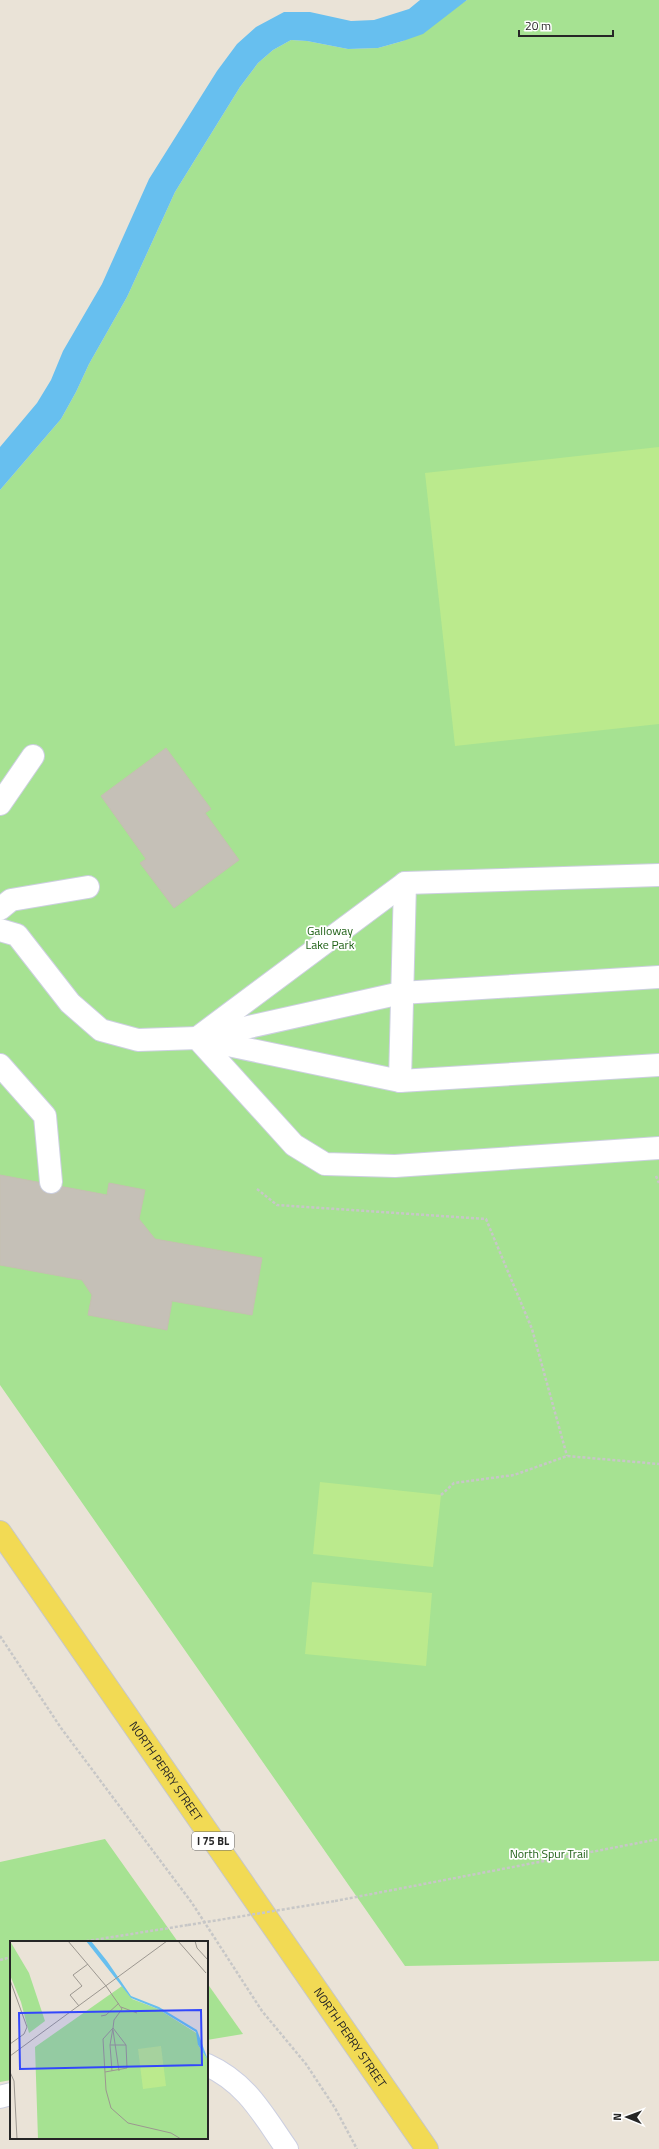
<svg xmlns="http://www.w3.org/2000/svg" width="659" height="2149" font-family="'Titillium Web',sans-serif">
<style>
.green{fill:#a6e292}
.pitch{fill:#bbea8d}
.water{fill:#67bfef}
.building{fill:#c5c0b7;stroke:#c5bfb1}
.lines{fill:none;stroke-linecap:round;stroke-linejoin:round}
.minor-casing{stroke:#cccfe0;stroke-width:24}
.major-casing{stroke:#c7c7c7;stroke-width:24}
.path{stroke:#c7c7c7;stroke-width:2.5;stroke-dasharray:3 2;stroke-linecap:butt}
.minor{stroke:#fff;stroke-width:22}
.major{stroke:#f2da54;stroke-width:22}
.path-bridge{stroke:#c7c7c7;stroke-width:2.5;stroke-dasharray:3 2;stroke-linecap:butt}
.labels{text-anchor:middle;stroke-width:3.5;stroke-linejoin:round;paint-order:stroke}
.shield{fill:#fff;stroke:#676767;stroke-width:1}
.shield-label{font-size:11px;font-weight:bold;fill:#262626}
.park-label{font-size:12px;fill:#216218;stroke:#fff}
.street-label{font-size:12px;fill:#262626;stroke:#fff}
.inset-road{fill:none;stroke:#9c9790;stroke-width:1}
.view{fill:#3247fc;fill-opacity:0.15;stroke:#3247fc;stroke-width:2}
.inset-edge{fill:none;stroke:#262626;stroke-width:2}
</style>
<rect width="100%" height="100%" fill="#eae3d7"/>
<g class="green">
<polygon points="467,0 659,0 659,1961 405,1966 0,1385 0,490 61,419 76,392 89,364 127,297 175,192 240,87 258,63 273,50 291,40 307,41 348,49 378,48 403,41"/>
<polygon points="105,1839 178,1942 11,1942 11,2080 0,2082 0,1862"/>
<polygon points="207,1983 243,2034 207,2040"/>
</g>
<g class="pitch">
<polygon points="659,447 659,724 455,746 425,473"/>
<polygon points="320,1482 441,1495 433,1567 313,1554"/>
<polygon points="312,1582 432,1593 426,1666 305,1654"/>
</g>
<polygon class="water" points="420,0 467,0 423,34 403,41 378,48 348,49 307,41 291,40 273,50 258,63 240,87 175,192 127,297 89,364 76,392 61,419 0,490 0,447 37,403 51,380 63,351 102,284 149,179 217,71 237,44 256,27 284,12 310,12 351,21 374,20 409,9"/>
<g class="building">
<polygon points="166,748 211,809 205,813 239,860 174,908 140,863 146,859 101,796"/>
<polygon points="0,1175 107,1195 109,1183 145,1190 139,1219 155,1239 262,1258 252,1315 172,1301 167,1330 88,1315 92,1295 82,1280 0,1265"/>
</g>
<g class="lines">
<g class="minor-casing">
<g id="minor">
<polyline points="0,804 33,756"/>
<polyline points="0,909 11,900 88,887"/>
<polyline points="0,930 17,935 70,1003 101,1030 138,1040 197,1038 294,1145 325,1164 395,1166 659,1148"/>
<polyline points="204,1037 401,993 659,977"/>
<polyline points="197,1038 405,883 659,875"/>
<polyline points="204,1040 400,1081 659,1065"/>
<polyline points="0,1065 45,1116 51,1182"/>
<polyline points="400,1081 405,883"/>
<path d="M207,2065C247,2083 263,2115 287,2149"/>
<polyline points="0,2097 11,2094"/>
</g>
</g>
<g class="major-casing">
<g id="major">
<path id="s1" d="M0,1532L427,2149"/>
</g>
</g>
<g class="path">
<polyline points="656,1176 659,1183"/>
<polyline points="257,1189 277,1205 486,1219 532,1329 567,1456"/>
<polyline points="441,1495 454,1483 514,1475 567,1456 659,1464"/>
<polyline points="0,1636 61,1728 192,1903 262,2011 306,2064 335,2108 357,2149"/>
<polyline points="335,1901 659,1839"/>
<polyline points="81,1942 188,1925"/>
<polyline points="0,1960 11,1957"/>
</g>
<use href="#minor" class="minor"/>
<use href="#major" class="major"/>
<polyline class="path-bridge" points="188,1925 335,1901"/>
</g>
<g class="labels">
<rect class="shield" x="192" y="1832" width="42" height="18" rx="3"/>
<g class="shield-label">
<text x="213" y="1845">I 75 BL</text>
</g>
<g class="park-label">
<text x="330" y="935">Galloway<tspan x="330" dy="14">Lake Park</tspan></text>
<text x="549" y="1858">North Spur Trail</text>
</g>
<g class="street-label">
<text dy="4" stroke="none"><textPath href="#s1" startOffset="291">NORTH PERRY STREET</textPath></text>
<text dy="4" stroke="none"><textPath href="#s1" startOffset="615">NORTH PERRY STREET</textPath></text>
</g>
</g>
<g transform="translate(10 1941)">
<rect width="198" height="198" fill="#eae3d7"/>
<path d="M0,0L19,32L35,80L19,92L11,61L0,34ZM112,45L122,58L148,68L188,93V104L198,119V198H28L25,106Z" fill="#a6e292"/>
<path d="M151,105L156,145L133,148L128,108Z" fill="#bbea8d"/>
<path d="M76,0H81L97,20L121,55L149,66L187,89L198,119L188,104L186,91L148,68L121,57Z" fill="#67bfef"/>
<path class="inset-road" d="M58,0L96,45L112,68L104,79L103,87L93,98L96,149L101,167L118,182L161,192L171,198M168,0L196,32M185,0L187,7L198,19M0,39L17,86L14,93L0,103M69,65L60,54L72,45L63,34L78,23M111,66L127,72M91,75L96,74L109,62M103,89L109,130M100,104H116M0,115L157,0M102,130L100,104L103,87M0,131L4,140L7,198M95,131L117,127L116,104L103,87"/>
<path class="view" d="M191,69L192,124L10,128L9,72Z"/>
<rect width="198" height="198" class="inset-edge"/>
</g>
<g transform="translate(627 2117) rotate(271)" stroke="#ffffff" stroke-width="3" paint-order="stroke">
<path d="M0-3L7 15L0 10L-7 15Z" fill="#262626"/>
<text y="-6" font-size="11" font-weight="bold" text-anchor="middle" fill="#262626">N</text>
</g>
<path d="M519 30v6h94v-6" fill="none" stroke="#262626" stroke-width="2"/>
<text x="525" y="30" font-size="12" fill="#262626" stroke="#ffffff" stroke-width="3" paint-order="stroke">20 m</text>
</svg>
